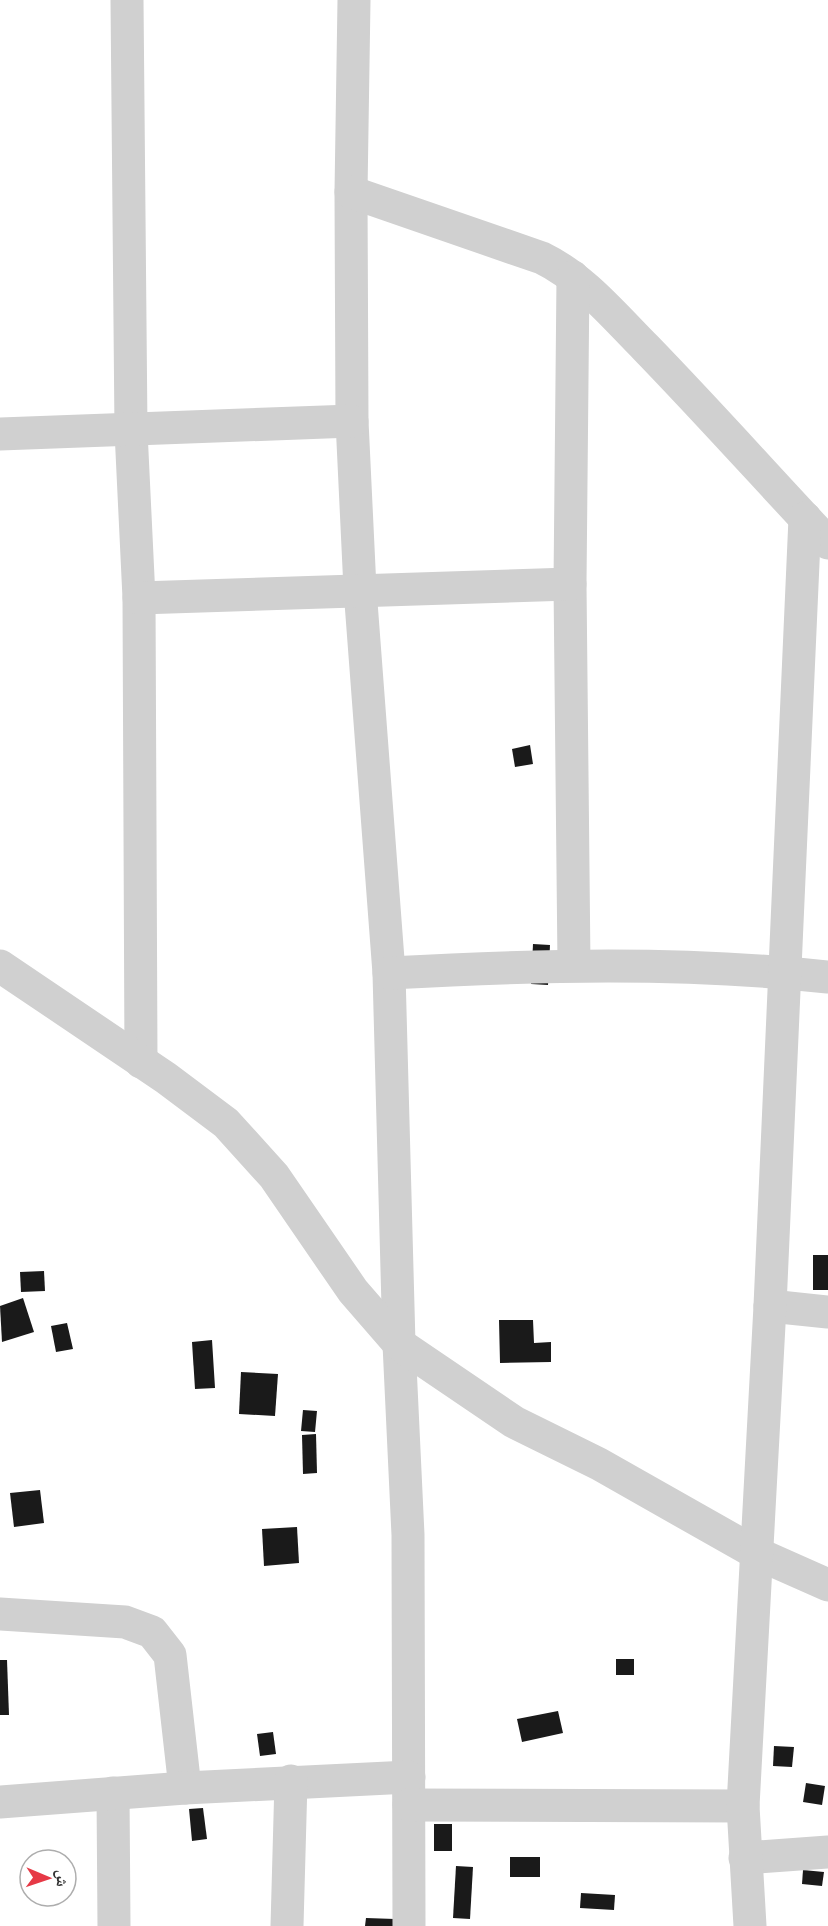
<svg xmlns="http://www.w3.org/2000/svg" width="828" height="1926" font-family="Poppins,'Noto Naskh Arabic',sans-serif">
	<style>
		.building { fill: #1a1a1a }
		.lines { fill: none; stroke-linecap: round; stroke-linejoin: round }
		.minor { stroke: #d0d0d0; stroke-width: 33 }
	</style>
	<rect width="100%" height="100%" fill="#fff"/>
	<!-- building -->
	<g class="building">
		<path d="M530 745 533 764 515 767 512 749Z"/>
		<path d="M533 944 550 945 548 985 531 984Z"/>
		<rect x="813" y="1255" width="15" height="35"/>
		<path d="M44 1271 45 1291 21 1292 20 1272Z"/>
		<path d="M23 1298 34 1332 2 1342 0 1306Z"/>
		<path d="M499 1320H533L534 1343 551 1342V1362L500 1363Z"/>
		<path d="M67 1323 73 1349 56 1352 51 1326Z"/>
		<path d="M212 1340 215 1388 195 1389 192 1342Z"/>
		<path d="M241 1372 278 1374 275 1416 239 1414Z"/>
		<path d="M303 1410 317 1411 315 1432 301 1431Z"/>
		<path d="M316 1434 317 1473 303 1474 302 1435Z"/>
		<path d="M40 1490 44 1523 14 1527 10 1493Z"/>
		<path d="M297 1527 299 1563 264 1566 262 1529Z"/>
		<rect x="616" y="1659" width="18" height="16"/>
		<path d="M0 1660H7L9 1715H0Z"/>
		<path d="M558 1711 563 1733 522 1742 517 1719Z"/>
		<path d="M273 1732 276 1754 260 1756 257 1734Z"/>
		<path d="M774 1746 794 1747 792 1767 773 1766Z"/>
		<path d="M806 1783 825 1786 822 1805 803 1802Z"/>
		<path d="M203 1808 207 1839 192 1841 189 1809Z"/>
		<rect x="434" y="1824" width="18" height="27"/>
		<rect x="510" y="1857" width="30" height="20"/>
		<path d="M456 1866 473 1867 470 1919 453 1918Z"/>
		<path d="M803 1870 824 1872 822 1886 802 1884Z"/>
		<path d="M581 1893 615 1895 614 1910 580 1908Z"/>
		<path d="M366 1918 395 1919V1926H365Z"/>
	</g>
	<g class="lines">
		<!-- minor -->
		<g class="minor">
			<path d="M127 0 131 431 139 598 141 1062"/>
			<path d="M354 0 351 192 352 421 360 589 389 973 399 1344 408 1535 409 1926"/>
			<path d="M351 192 542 258C583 278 614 316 646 348 708 412 767 478 828 543"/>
			<path d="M573 277 570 584 574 965"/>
			<path d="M0 434 352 421"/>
			<path d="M139 598 570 584"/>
			<path d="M0 966 166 1078 226 1123 274 1176 353 1291 399 1344 514 1422 599 1464 756 1553 828 1585"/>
			<path d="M389 973C535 965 682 961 828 977"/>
			<path d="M770 1306 828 1312"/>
			<path d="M0 1614 125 1622 152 1632 170 1655 185 1788"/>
			<path d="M113 1793 114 1926"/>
			<path d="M0 1802 185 1788 409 1777"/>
			<path d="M409 1805 743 1806"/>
			<path d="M745 1858 828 1852"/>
			<path d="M287 1926 291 1781"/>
			<path d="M750 1926 743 1806 770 1306 805 518"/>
		</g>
	</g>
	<!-- north arrow -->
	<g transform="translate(48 1878) rotate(92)"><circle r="28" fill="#ffffff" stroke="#adadad" stroke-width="1.5"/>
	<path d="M0-4.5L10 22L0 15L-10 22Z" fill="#e63946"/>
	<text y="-9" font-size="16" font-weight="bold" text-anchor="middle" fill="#333333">ش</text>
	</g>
</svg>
